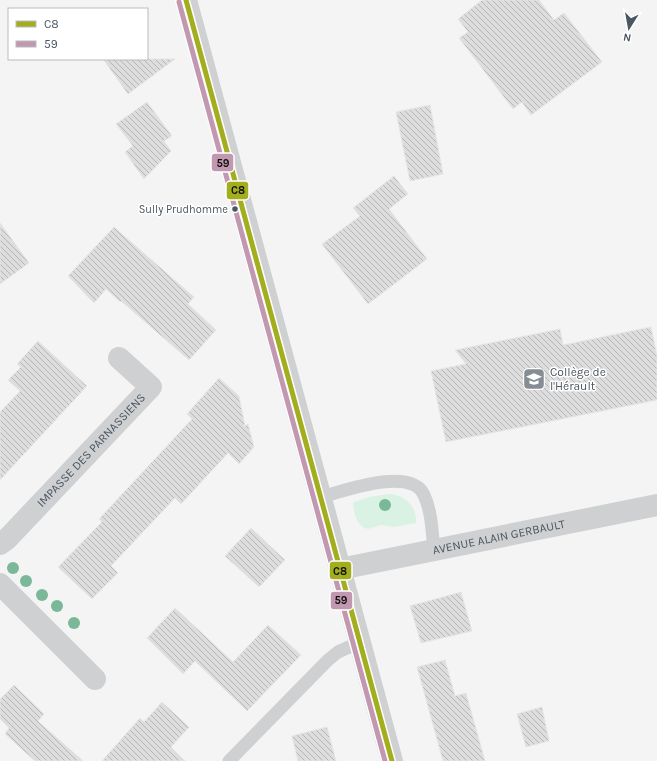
<svg xmlns="http://www.w3.org/2000/svg" width="657" height="761" font-family="Karla,sans-serif">
	<style>
		.green { fill: #d9f2e3 }
		.building { fill: url(#building-back-hatch); stroke: #e5e6e7 }
		.lines { fill: none; stroke-linecap: round; stroke-linejoin: round }
		.service { stroke: #ced0d2; stroke-width: 13 }
		.minor { stroke: #ced0d2; stroke-width: 22 }
		.bus-1-casing { stroke: #fff; stroke-width: 8 }
		.bus-2-casing { stroke: #fff; stroke-width: 8 }
		.bus-1 { stroke: #a2ae1d; stroke-width: 5 }
		.bus-2 { stroke: #c298b1; stroke-width: 5 }
		.tree { fill: #7ab899 }
		.bus-dot { fill: #4a5661; stroke: #fff; stroke-width: 1.5 }
		.labels { text-anchor: middle; stroke-width: 3; stroke-linejoin: round; paint-order: stroke }
		.bus-label { font-size: 11px; fill: #4a5661; stroke: #fff; text-anchor: end }
		.poi-label { font-size: 12px; fill: #4a5661; stroke: #fff; text-anchor: start }
		.street-label { font-size: 12px; fill: #4a5661; stroke: #fff }
		.line-badge { stroke: #fff; stroke-width: 1.5 }
		.pale-badge-label { font-size: 11px; text-anchor: middle; font-weight: bold; fill: #111 }
	</style>
	<defs>
		<pattern id="building-back-hatch" width="6" height="6" patternUnits="userSpaceOnUse"><rect width="6" height="6" fill="#ddddde"/><path d="M-1 5l2 2M0 0l6 6M5-1l2 2" fill="none" stroke="#b5b6b7"/></pattern>
	</defs>
	<rect width="100%" height="100%" fill="#f4f4f4"/>
	<!-- green -->
	<path class="green" d="M389 494C406 495 417 507 416 523L394 527 381 525 368 529C356 526 355 515 353 504L354 502 369 497Z"/>
	<!-- building -->
	<g class="building">
		<path d="M482 0H539L554 20 564 13 602 62 531 115 522 102 513 109 459 38 468 32 458 19Z"/>
		<path d="M103 59H175L128 94Z"/>
		<path d="M147 102 172 136 164 141 171 151 144 179 125 152 133 146 116 124Z"/>
		<path d="M430 105 443 174 410 181 396 112Z"/>
		<path d="M394 176 408 194 389 209 427 259 368 304 322 244 360 216 353 208Z"/>
		<path d="M0 223 29 263 0 284Z"/>
		<path d="M114 227 194 297 188 304 216 330 189 360 121 301 120 302 106 289 94 303 68 276Z"/>
		<path d="M651 327 657 356V400L446 442 431 371 466 364 455 350 560 329 563 345Z"/>
		<path d="M38 341 87 386 0 480V412L20 391 8 380 21 367 17 364Z"/>
		<path d="M219 378 239 396 245 426 248 424 254 447 239 464 228 453 181 504 175 498 111 566 118 573 92 599 58 567 102 522 99 519 192 419 187 414Z"/>
		<path d="M251 528 285 560 259 587 225 556Z"/>
		<path d="M461 592 472 631 421 643 410 606Z"/>
		<path d="M175 608 233 662 268 625 301 655 247 711 195 661 183 674 147 638Z"/>
		<path d="M445 660 455 696 466 693 485 761H443L417 667Z"/>
		<path d="M14 685 44 714 38 721 83 761H35L5 734 9 728 0 719V699Z"/>
		<path d="M162 702 189 727 171 747 185 761H102L140 718 144 722Z"/>
		<path d="M542 707 549 741 526 747 517 714Z"/>
		<path d="M327 727 336 761H298L292 736Z"/>
	</g>
	<g class="lines">
		<!-- service -->
		<g class="service">
			<path d="M321 497C344 491 411 466 424 495 432 512 432 533 434 550"/>
			<path d="M229 761 328 660 338 652 360 642"/>
		</g>
		<!-- minor -->
		<g class="minor">
			<path d="M186 0 392 761"/>
			<path id="s1" d="M0 544 7 539 151 387 119 358"/>
			<path id="s2" d="M340 569 657 505"/>
			<path d="M0 584 95 679"/>
		</g>
		<!-- bus-1 casing -->
		<g class="bus-1-casing">
			<path id="bus-1" d="M186 0 392 761"/>
		</g>
		<!-- bus-2 casing -->
		<g class="bus-2-casing">
			<path id="bus-2" d="M179 2 385 761"/>
		</g>
		<!-- bus-1 -->
		<use href="#bus-1" class="bus-1"/>
		<!-- bus-2 -->
		<use href="#bus-2" class="bus-2"/>
	</g>
	<!-- trees -->
	<g class="tree">
		<circle cx="385" cy="505" r="6"/>
		<circle cx="13" cy="568" r="6"/>
		<circle cx="26" cy="581" r="6"/>
		<circle cx="42" cy="595" r="6"/>
		<circle cx="57" cy="606" r="6"/>
		<circle cx="74" cy="623" r="6"/>
	</g>
	<!-- icons -->
	<defs>
		<g id="school-square" transform="scale(1.15)"><rect x="-9" y="-9" width="18" height="18" rx="4" fill="#868d94" stroke="#fff"/><path d="M0-5L7-2L0 1L-7-2ZM-4 1L0 2.5L4 1V4Q0 6-4 4Z" fill="#fff"/></g>
	</defs>
	<g fill-rule="evenodd">
		<use href="#school-square" x="534" y="379"/>
	</g>
	<!-- markers -->
	<circle class="bus-dot" cx="235" cy="209" r="3.5"/>
	<g class="labels">
		<!-- bus labels -->
		<g class="bus-label">
			<text x="228" y="213">Sully Prudhomme</text>
		</g>
		<!-- poi labels -->
		<g class="poi-label">
			<text x="550" y="376">Collège de<tspan x="550" dy="14">l'Hérault</tspan></text>
		</g>
		<!-- street labels -->
		<g class="street-label">
			<text dy="4" stroke="none"><textPath href="#s1" startOffset="131">IMPASSE DES PARNASSIENS</textPath></text>
			<text dy="4" stroke="none"><textPath href="#s2" startOffset="162">AVENUE ALAIN GERBAULT</textPath></text>
		</g>
	</g>
	<g class="line-badge">
		<rect x="211" y="153" width="23" height="19" rx="4" fill="#c298b1"/>
		<rect x="226" y="181" width="23" height="19" rx="4" fill="#a2ae1d"/>
		<rect x="329" y="561" width="23" height="19" rx="4" fill="#a2ae1d"/>
		<rect x="330" y="591" width="23" height="19" rx="4" fill="#c298b1"/>
	</g>
	<g class="pale-badge-label">
		<text x="223" y="167">59</text>
		<text x="238" y="194">C8</text>
		<text x="340" y="575">C8</text>
		<text x="341" y="604">59</text>
	</g>
	<!-- legend -->
	<rect x="8" y="8" width="140" height="52" fill="#ffffff" stroke="#b7bbc0"/>
	<rect x="16" y="21" width="20" height="6" fill="#a2ae1d" stroke="#b7bbc0"/>
	<text x="44" y="28" font-size="12" fill="#4a5661">C8</text>
	<rect x="16" y="41" width="20" height="6" fill="#c298b1" stroke="#b7bbc0"/>
	<text x="44" y="48" font-size="12" fill="#4a5661">59</text>
	<!-- north arrow -->
	<g transform="translate(629 28) rotate(191)" stroke="#ffffff" stroke-width="3" paint-order="stroke">
	<path d="M0-3L7 15L0 10L-7 15Z" fill="#4a5661"/>
	<text y="-6" font-size="11" font-weight="bold" text-anchor="middle" fill="#4a5661">N</text>
	</g>
</svg>
